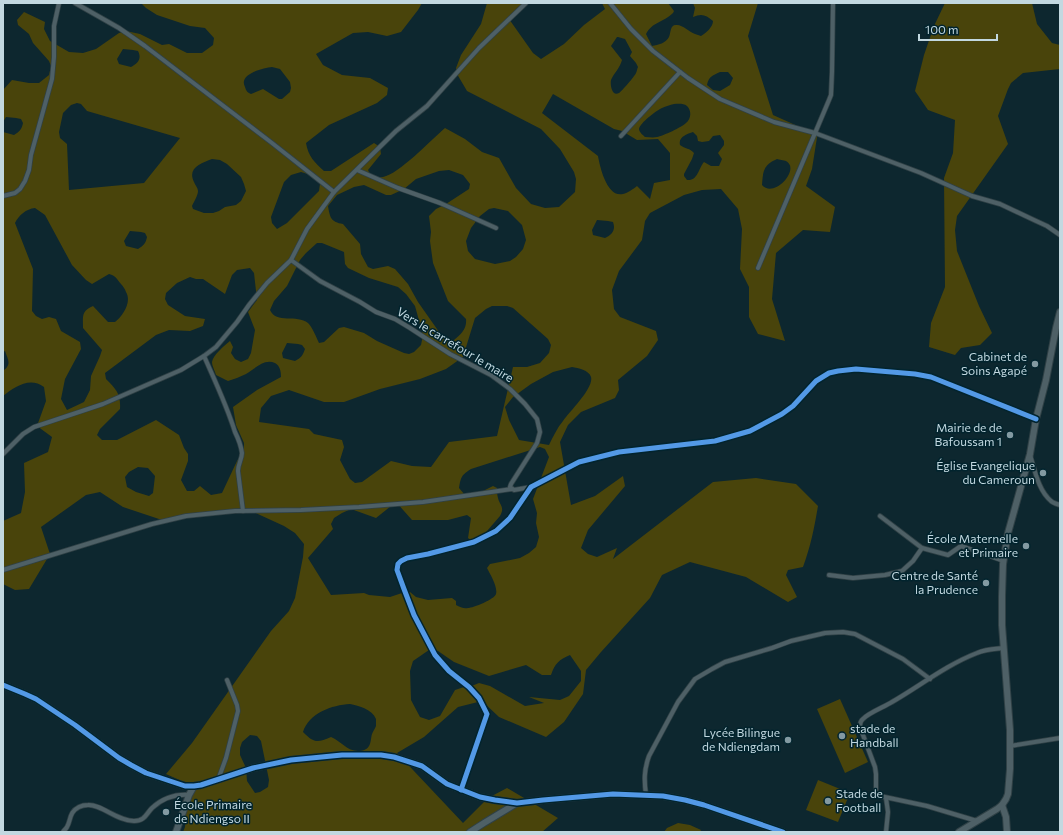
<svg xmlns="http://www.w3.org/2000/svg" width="1063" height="835" font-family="Commissioner,sans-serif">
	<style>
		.green { fill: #49440b; fill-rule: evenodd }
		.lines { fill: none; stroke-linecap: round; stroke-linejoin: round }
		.street-casing { stroke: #304146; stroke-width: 5.5 }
		.secondary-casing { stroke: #304146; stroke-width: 8 }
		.street { stroke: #4e6066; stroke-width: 4 }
		.secondary { stroke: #4e6066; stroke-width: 6 }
		.cycleway-casing { stroke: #02242e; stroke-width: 8 }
		.cycleway { stroke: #5399e6; stroke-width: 5 }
		.poi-dot { fill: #839aa2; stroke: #02242e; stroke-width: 1.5 }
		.labels { text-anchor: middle; stroke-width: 3; stroke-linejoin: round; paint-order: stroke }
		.street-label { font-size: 12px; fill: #c2d8e0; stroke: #02242e }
		.poi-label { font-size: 12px; fill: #c2d8e0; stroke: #02242e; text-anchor: end }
	</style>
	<rect width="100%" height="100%" fill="#0d272f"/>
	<!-- green -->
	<g class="green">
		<path d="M141 3H422L418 10 401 32 387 36 368 32 353 33 316 54 323 65 342 75 370 78 388 88 387 95 377 103 329 125 306 143C308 156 315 163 324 171H331L374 143 380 147 381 154 368 170 371 176C375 177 378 178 383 177 399 174 431 140 445 128L465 139 482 152 499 158 516 188 531 204 545 208 559 207 575 192 576 179 574 172 560 149 541 129 467 91 457 74 456 68 461 55 481 24 487 3H525L509 19 533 53 541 59 564 44 584 25 605 9 602 3H668L674 11 673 13C664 22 652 22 646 34L652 46C658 45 666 43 669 37 671 32 670 24 677 25 683 25 689 32 695 34 697 35 699 35 701 36 706 33 713 27 713 21 706 15 702 13 693 17L695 8 693 3H758L748 36 773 115 802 128 818 131 812 169 806 186 835 207 830 232 803 230 776 253 772 299 785 341 758 334 749 317V287L740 269 742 229 738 209 721 189 702 190 684 195 650 213 645 221 642 240 619 271 612 290 614 309 620 317 656 331 658 340 647 356 618 380 619 390 615 398 581 412 568 425 560 442 571 505 595 496 623 476 625 486 588 530 581 548 588 554 597 557 617 548 613 559 713 482 756 478 796 484 818 506C814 529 811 545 803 567L788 570 786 575 797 597 788 602 746 577 690 562 662 575 650 598 601 652 586 670 583 694 564 722 546 737 499 717 482 701 458 707 424 737 397 753 463 823 488 798 507 788 558 818 542 832H183L185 827 188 784 166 774 192 743 271 631 289 611 295 598 303 557 304 544 295 533 284 526 245 508 162 520 123 507 100 492 86 495 41 527 50 554 29 589 15 590 3 584V521L21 513 25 492 24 463 48 452 52 437 37 426 46 401 44 387C30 376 14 387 3 396V371C12 364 8 360 5 351L3 352V132L14 135C19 132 22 129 23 123L21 119 16 118 6 117 3 122V90L12 80 29 83H39L49 75 51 66 49 61 33 43 29 34 18 25 17 20 24 12 45 22 44 29 50 41 69 52 83 53 96 49 119 33 126 31 140 34 162 45 169 44 187 53H202L213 45 214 38 205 28 190 26 157 15 146 8ZM617 37H618L625 39 632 52 630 56 636 63 638 67C637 69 637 71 636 73 635 76 621 92 619 93 612 97 610 85 611 80 614 73 620 68 622 60L611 46ZM123 49 133 50 138 51C142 59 138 63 131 67L119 64 117 59ZM272 67 280 69 290 82 291 88 290 92 282 99H279L263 89 251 94C248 93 246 91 245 87 238 74 263 68 272 67ZM720 72H728L733 78 730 85 720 91 713 90 707 85C709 76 712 76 720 72ZM553 94 614 129 622 131 637 140 658 139 670 153V180L654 183 650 199 637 186C633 189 628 193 623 194 607 198 600 167 598 156L542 113ZM77 103 81 104 87 111 180 138 144 183 69 190 67 144 60 138 59 132 63 113 71 105ZM674 104C678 104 683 103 687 106 692 111 691 119 686 123 682 127 663 136 657 137 653 138 649 137 645 137 643 135 639 132 639 129 640 123 657 110 662 108 666 106 670 105 674 104ZM693 132 697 136 698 141 702 142 709 141 713 136 720 135 724 141V145L718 153 722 159 719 166H711L704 162C698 169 698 181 687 180L684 176V174L692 159 694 153C690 148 685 149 680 145 678 137 687 134 693 132ZM212 159 220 160 227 164 241 177 244 184 246 191 241 201 236 205 225 207 219 211 213 213H204L193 209 192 206C194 202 198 195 198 191 198 188 195 185 194 182 187 168 201 163 212 159ZM777 159C779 160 784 160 786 161 801 169 774 199 762 185 763 172 763 165 777 159ZM449 170 463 175 470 184 469 189 446 204 436 209 429 216 431 232 430 241 433 263 448 301 466 319C467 329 461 334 454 340L444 339 418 302 408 284 395 269 388 266 373 269 368 267 361 254 360 244 343 224C331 222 330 218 328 206L337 195 354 187 364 185 386 195H391L404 189 416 179 439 171ZM301 172 314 176 320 184 319 191 287 223 277 229 272 223 271 217 284 182 291 175ZM35 208 45 215 72 265 86 280 92 284 109 274C116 276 116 278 121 284 123 286 125 289 126 292 132 302 123 316 115 322H108L93 306C81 311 83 317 83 328L102 350 100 356 91 376 90 390 84 402 67 410 61 399 65 379 81 349 80 342 61 331 56 319 49 317 42 319 36 316 32 311 33 269 15 223C19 215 26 209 35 208ZM494 208 508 211 522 225 526 240 523 249 516 257 510 261 495 264 475 259 468 251 466 241 471 228 480 216 489 209ZM597 220 608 221 613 222C616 230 612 235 605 238L593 235 592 230ZM130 231 141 232 145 233 147 237C146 243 143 246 138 249L126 246 124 241ZM317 243H322L344 252 345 264 348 268 369 278 398 287 406 294 415 306 423 335 421 345 414 352 409 354 404 353 377 341 364 333 344 327 339 328 324 342 319 343C316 337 313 328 308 323 297 314 276 324 270 310L274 301 287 286 300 260 306 253ZM250 268 254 273 257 300 248 312 255 330 251 353 248 359 241 362 235 359 231 353 233 347 230 341C225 345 213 355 212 362 212 366 215 371 216 375L228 381C234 379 240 377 246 374 255 369 264 358 275 363 280 366 281 371 281 377L257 390 233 407 236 425 244 443V450L237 461 222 493 211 495 200 486 194 491H187L181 480 188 461V454L184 448 179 435 156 420 117 440H102L97 435 100 429 120 409C121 394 116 389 106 379L105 373 156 335 169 330 190 331 203 326 205 319 185 316 168 305 165 299 166 293 177 283 190 277 196 279H203L225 294 232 275 237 270ZM492 306H507L513 308 548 339 551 345 549 353 540 363 527 367H513L497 436 449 442 431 467 412 466 391 461 362 482 355 483 350 479 340 460 344 447 342 440 314 434 309 429 259 422 261 408 271 396 289 390 324 402H344L380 389 420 379 446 369 463 357 475 318 486 309ZM287 343 298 344 302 345 305 349C303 355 301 358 295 361L283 358 282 353ZM572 367C578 368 589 370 591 377 594 388 570 411 563 421 557 428 553 437 549 445L519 440 509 420 505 407 513 397 531 384 553 372ZM540 447 545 449 549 457 533 499 537 513 536 523 539 537 536 547 529 553 520 558 490 564 487 568C490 574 498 587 496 594 495 599 473 608 468 608 464 609 460 607 456 605V601L452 598 428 600 416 597 410 592H405L390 597 369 595 364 593 331 595 308 558 333 529 331 524 334 518 342 513 351 509 376 518 396 502 412 520H448L467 515 471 518 468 538 472 541 481 538 500 516C505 507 500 506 498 498 497 495 497 491 497 488L493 486 475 495H465L459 488C461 476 462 475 471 469ZM138 467 148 468 155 476 153 493 149 496 136 492 127 487 125 477 129 472ZM429 650 438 651 454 662 489 676 526 665 542 675H551C555 663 559 660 570 655L581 671V681L569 696 560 700 529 697 544 703 525 706 490 686 479 683 469 687H464L455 690 440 716 429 720 420 717 411 700 410 671 413 661ZM350 704C359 706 372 709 376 719 376 720 376 725 376 726 375 729 373 731 372 734 371 737 371 743 369 746 367 750 362 751 358 751 347 751 341 741 331 737 317 743 314 743 303 732 309 713 332 705 350 704ZM250 735 257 736 261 741 269 780 268 787 260 792 255 793 247 781 246 768 240 755V748L242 742Z"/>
		<path d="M945 3H1032L1037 24 1052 43 1060 45V69L1023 73 1011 83 1008 89 998 116 1008 144 957 216 955 230 957 251 979 306 992 333 980 345 961 348 955 355 929 347 931 323 945 287 944 178 953 153 955 120 928 110 915 91 924 55 934 26Z"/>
		<path d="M840 699 868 762 845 773 817 709Z"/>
		<path d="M818 780 850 793 838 822 806 810Z"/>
		<path d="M678 823 690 825 701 830 700 832H664L667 828Z"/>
	</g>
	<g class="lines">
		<!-- street casing -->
		<g class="street-casing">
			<g id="street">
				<path d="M75 3 119 28 145 46 272 143 334 192"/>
				<path d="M610 3 631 29 653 51 688 78 720 99 774 122 815 133 921 173 972 196 1000 204 1034 220 1047 226 1060 235"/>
				<path d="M621 136 680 72"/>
				<path d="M357 170 398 188 440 203 496 228"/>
				<path d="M3 196 15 193 20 189 25 181 29 170 31 155 52 79 54 57V26L59 3"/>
				<path d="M291 260 320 281 360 302 376 312 395 319 410 328 450 354 491 375 510 389 525 404 537 419 540 432 537 443 511 484 510 487 514 490 531 487"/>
				<path d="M758 268 829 100 831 95 832 72 833 3"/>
				<path d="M204 356C215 381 227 406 235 432 238 438 241 446 242 453 242 459 238 464 238 471L243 511"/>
				<path d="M3 454 23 434 34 427 103 404 181 370 204 356 216 347 237 322 249 305 267 283 291 260 307 229 334 192 396 131 427 106 479 48 526 3"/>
				<path d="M1030 455C1035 470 1038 490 1051 501 1053 503 1057 504 1060 505"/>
				<path d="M880 516 922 548 948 555 961 546 1004 561"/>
				<path d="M3 570 152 524 186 516 235 511 301 510 359 507 423 502 512 489"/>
				<path d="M829 575 853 578 885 575 902 571 913 561 922 548"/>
				<path d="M1010 746 1060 738"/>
				<path d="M218 780 226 758 238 711 237 705 227 680"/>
				<path d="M461 790 487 714 479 698 469 687 449 671 435 655 414 615 404 589 397 570 398 564 401 561 407 558 428 554 474 542 496 531 510 518 531 487 579 462 619 452 715 441 750 431 782 414 793 406 816 381 829 373 838 371 856 369 915 374 931 377 1036 419"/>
				<path d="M646 795C644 780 644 770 649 756L678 702 695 679 712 669 725 662 772 648 791 641 825 633 843 632 855 634 903 659 930 679"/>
				<path d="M977 821 927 806 880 796 876 794V774L875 767 860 727C860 724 860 721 863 719 868 713 884 707 892 702 920 686 946 665 977 653 986 649 995 649 1004 648"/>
				<path d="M63 832C64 830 66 829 67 827 71 820 69 812 79 807 81 806 85 805 88 805 101 804 117 821 134 821 145 821 146 814 152 808 163 798 175 794 189 795"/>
				<path d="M886 832 888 812 886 798"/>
			</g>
		</g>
		<!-- secondary casing -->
		<g class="secondary-casing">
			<g id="secondary">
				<path d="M3 685 25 694 36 699 75 725 119 758 131 765 146 773 185 786H194L201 785 253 768 291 760 342 755H381L394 757 422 766 447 784 480 797 495 800 517 803 543 800 613 794 663 796 685 800 704 805 783 832"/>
				<path d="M1002 805 1006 817 1007 832"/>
				<path d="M176 832 189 795 194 786"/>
				<path d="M470 832 484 823 517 803"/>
				<path d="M959 832 997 809 1002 805 1006 799 1008 794 1010 769V730L1002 625V596L1003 564 1008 533 1030 454 1036 419 1046 380 1056 328 1060 312"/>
			</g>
		</g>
		<!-- street -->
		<use href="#street" class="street"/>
		<!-- secondary -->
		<use href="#secondary" class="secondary"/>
		<!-- cycleway casing -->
		<g class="cycleway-casing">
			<g id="cycleway">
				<path d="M3 685 25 694 36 699 75 725 119 758 131 765 146 773 185 786H194L201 785 253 768 291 760 342 755H381L394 757 422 766 447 784 480 797 495 800 517 803 543 800 613 794 663 796 685 800 704 805 783 832"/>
				<path d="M461 790 487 714 479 698 469 687 449 671 435 655 414 615 404 589 397 570 398 564 401 561 407 558 428 554 474 542 496 531 510 518 531 487 579 462 619 452 715 441 750 431 782 414 793 406 816 381 829 373 838 371 856 369 915 374 931 377 1036 419"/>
			</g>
		</g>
		<!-- cycleway -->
		<use href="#cycleway" class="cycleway"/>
	</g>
	<!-- markers -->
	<g class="poi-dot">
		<circle cx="1035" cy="364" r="4"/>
		<circle cx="1010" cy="435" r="4"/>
		<circle cx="1043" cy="473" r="4"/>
		<circle cx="1026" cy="546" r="4"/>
		<circle cx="986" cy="583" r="4"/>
		<circle cx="842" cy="736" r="4"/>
		<circle cx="788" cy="740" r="4"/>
		<circle cx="828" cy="801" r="4"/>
		<circle cx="166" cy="812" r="4"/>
	</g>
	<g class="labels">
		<!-- street labels -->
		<g class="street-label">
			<text transform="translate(455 345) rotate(31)" y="4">Vers le carrefour le maire</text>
		</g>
		<!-- poi labels -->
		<g class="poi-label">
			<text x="1027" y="361">Cabinet de<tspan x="1027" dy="14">Soins Agapé</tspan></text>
			<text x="1002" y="432">Mairie de de<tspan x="1002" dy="14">Bafoussam 1</tspan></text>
			<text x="1035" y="470">Église Evangelique<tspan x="1035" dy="14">du Cameroun</tspan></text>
			<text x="1018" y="543">École Maternelle<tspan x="1018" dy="14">et Primaire</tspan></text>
			<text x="978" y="580">Centre de Santé<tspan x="978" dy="14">la Prudence</tspan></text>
			<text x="850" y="733" text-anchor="start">stade de<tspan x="850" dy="14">Handball</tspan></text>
			<text x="780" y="737">Lycée Bilingue<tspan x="780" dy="14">de Ndiengdam</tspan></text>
			<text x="836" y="798" text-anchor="start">Stade de<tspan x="836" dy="14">Football</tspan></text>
			<text x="174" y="809" text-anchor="start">École Primaire<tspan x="174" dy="14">de Ndiengso II</tspan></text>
		</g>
	</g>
	<!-- border -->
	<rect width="1063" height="835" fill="none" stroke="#c2d8e0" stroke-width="8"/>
	<!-- scale -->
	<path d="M919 34v6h78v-6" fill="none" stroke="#c2d8e0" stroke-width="2"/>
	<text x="925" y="34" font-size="12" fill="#c2d8e0" stroke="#02242e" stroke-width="3" paint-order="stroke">100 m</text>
</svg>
